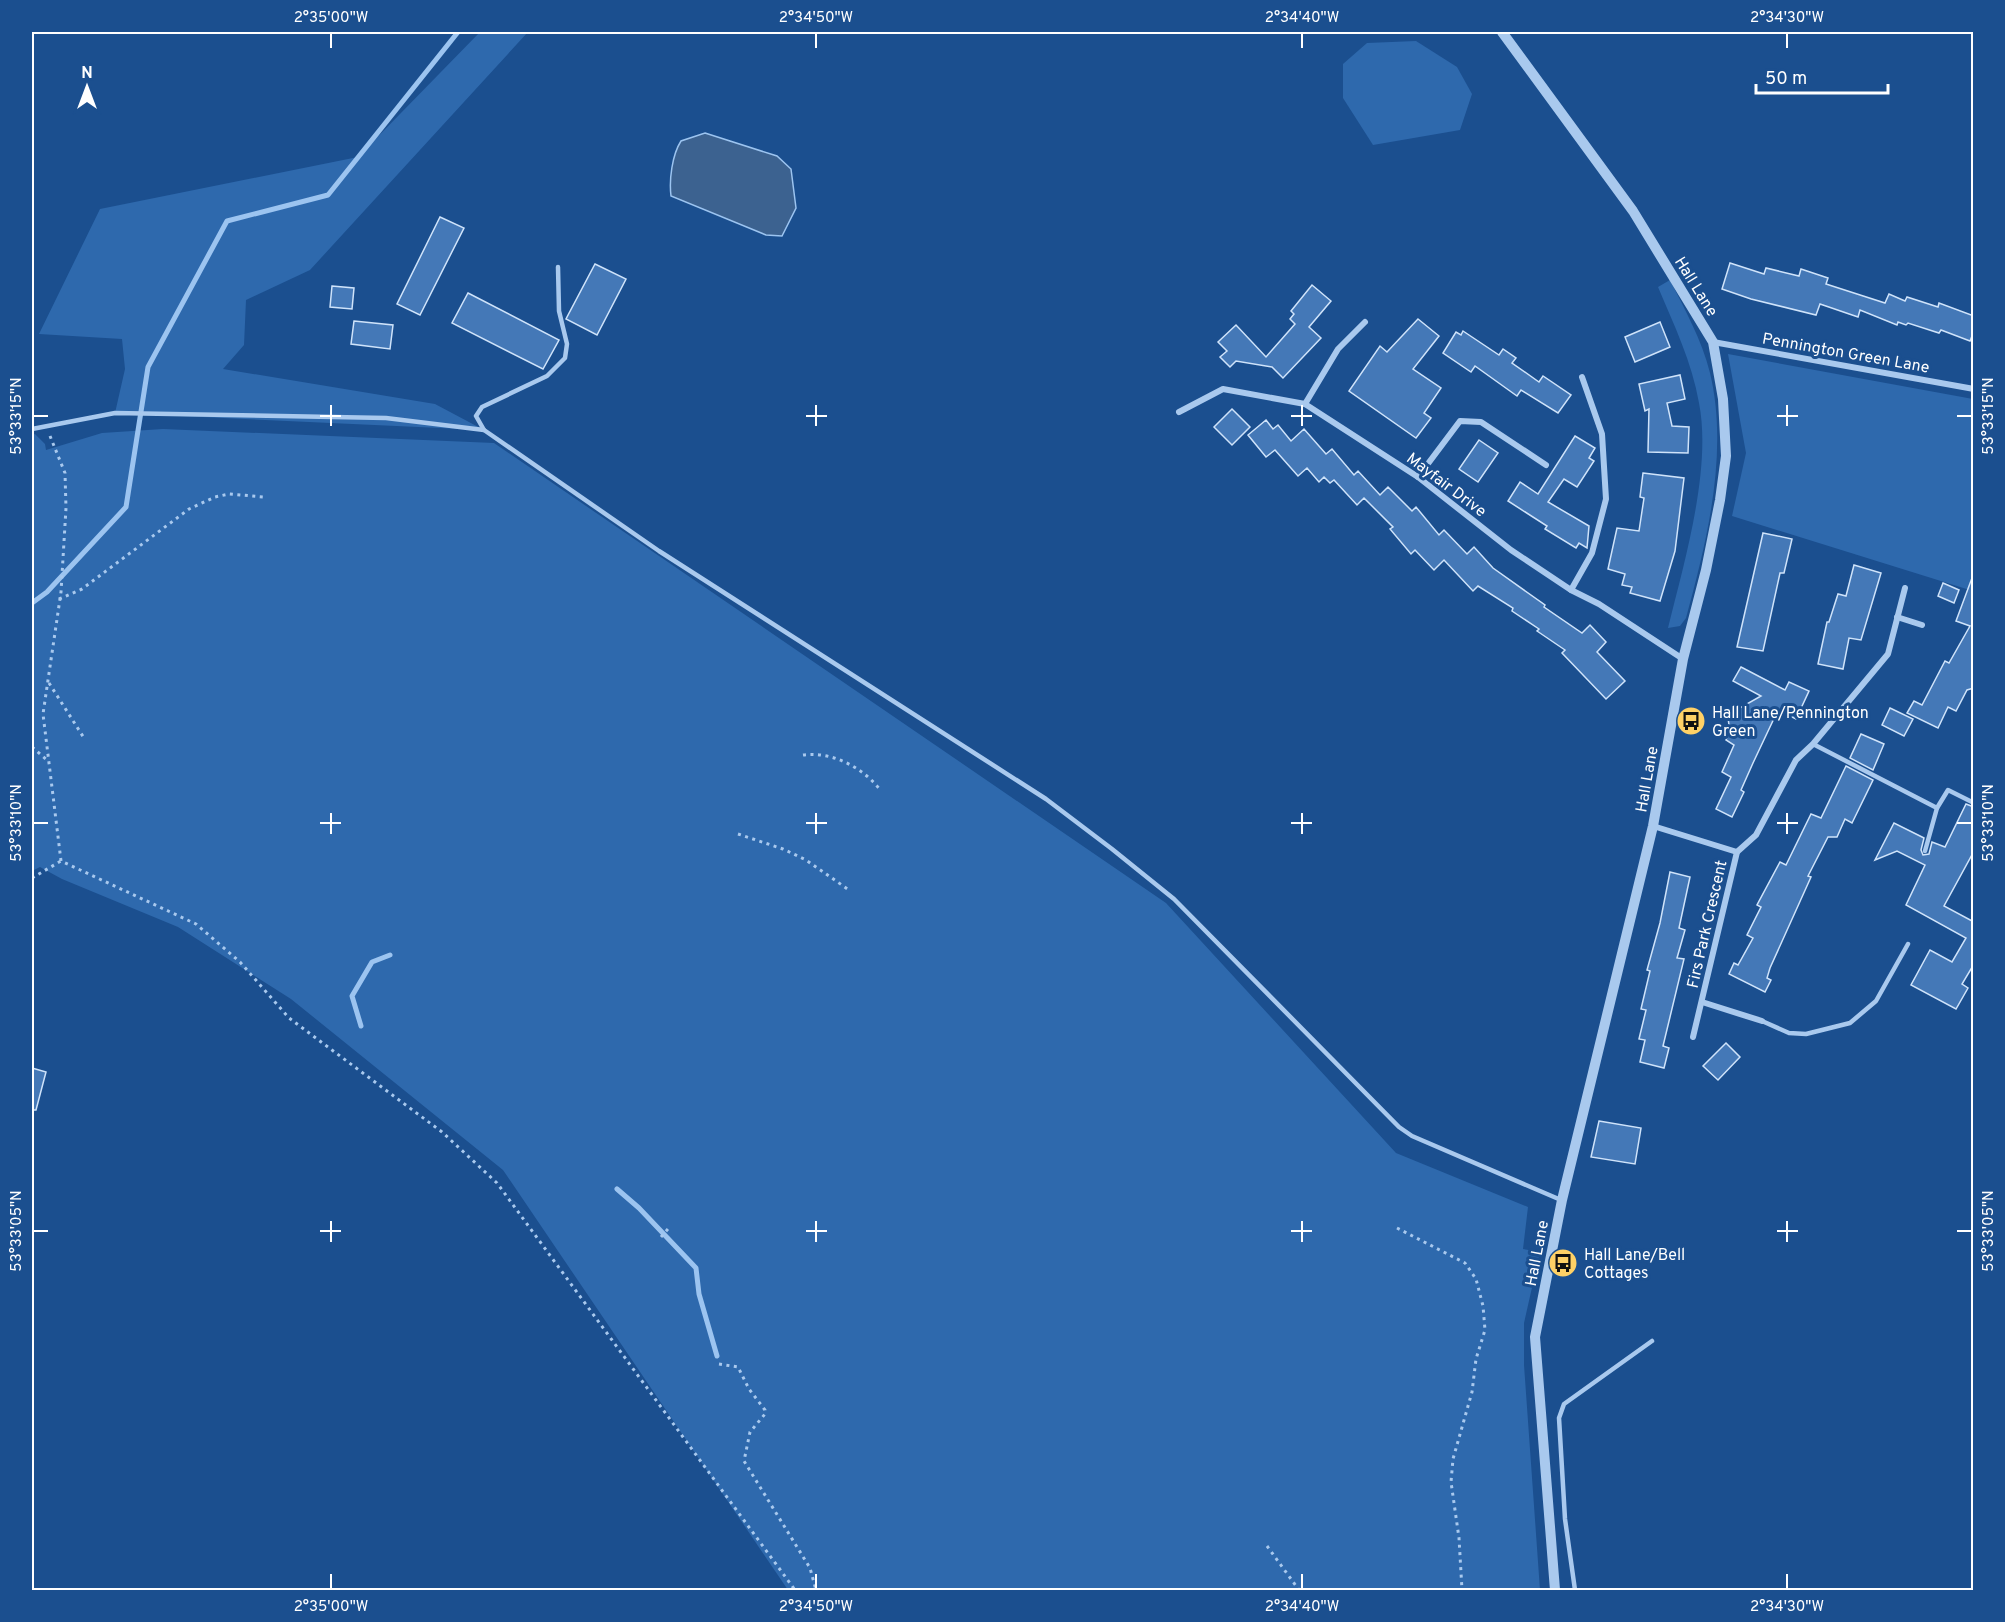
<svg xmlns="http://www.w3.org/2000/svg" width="2005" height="1622" font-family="Overpass,sans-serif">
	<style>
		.green { fill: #2e69ad }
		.water { fill: #3c6290; stroke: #9cc4f0; stroke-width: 1.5 }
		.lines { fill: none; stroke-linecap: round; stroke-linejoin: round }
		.stream { stroke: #9cc4f0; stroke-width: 5 }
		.building { fill: #4478b7; stroke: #cfe3fa; stroke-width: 1.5 }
		.path { stroke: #a9c9ee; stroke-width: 3; stroke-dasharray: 3 4.5; stroke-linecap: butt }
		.service { stroke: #a9c9ee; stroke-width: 4.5 }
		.minor { stroke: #a9c9ee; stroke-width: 6 }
		.tertiary { stroke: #a9c9ee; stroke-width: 10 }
		.ticks { fill: none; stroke: #fff; stroke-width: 2 }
		.labels { text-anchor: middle; stroke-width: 6; stroke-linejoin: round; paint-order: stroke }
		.street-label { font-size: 16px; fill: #fff; stroke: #1b4f8f }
		.poi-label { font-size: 16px; fill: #fff; stroke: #1b4f8f; text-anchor: start }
		.neatline { fill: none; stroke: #fff; stroke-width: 2 }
		.ticks-label { font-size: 15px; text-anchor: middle; fill: #fff }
	</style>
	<rect width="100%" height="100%" fill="#1b4f8f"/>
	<!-- green -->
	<g class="green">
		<path d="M480 32H528L310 270 246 300 244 345 223 369 435 404 484 430 115 413 125 369 122 339 39 334 100 209 358 157Z"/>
		<path d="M1416 41 1457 67 1472 94 1460 130 1373 145 1343 98V64L1367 43Z"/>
		<path d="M1670 280C1685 310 1702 340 1710 373 1729 452 1707 541 1686 618L1680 626 1668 628C1684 563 1712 469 1699 403 1692 362 1674 325 1658 287Z"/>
		<path d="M1728 354 1973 399V591L1732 516 1746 453Z"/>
		<path d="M163 429 494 443 1166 903 1396 1153 1528 1207 1523 1249 1540 1252 1524 1323V1365L1540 1590H788L503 1170 291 999 178 927 62 879 40 867 32 871V435L35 434 45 444 46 450 102 433Z"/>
	</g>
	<!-- water -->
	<path class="water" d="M705 133 777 156 791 169 796 208 782 236 766 235 671 196C669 180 672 155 681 141Z"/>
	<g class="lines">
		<!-- stream -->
		<g class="stream">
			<path d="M32 603 47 592 126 507 148 367 227 221 328 195 458 32"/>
			<path d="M361 1026 352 996 372 962 390 955"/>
			<path d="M617 1189 639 1208 696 1268 699 1294 717 1356"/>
		</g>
	</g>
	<!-- building -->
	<g class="building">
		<path d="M440 217 464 228 420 315 397 304Z"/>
		<path d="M1730 263 1764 274 1766 268 1799 276 1801 269 1828 278 1826 284 1885 303 1889 294 1905 301 1907 297 1938 307 1939 303 1974 316V331L1970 341 1941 330 1939 333 1908 323 1906 325 1898 322 1897 325 1860 310 1858 317 1820 304 1816 315 1751 299 1722 289Z"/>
		<path d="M595 264 626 279 597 335 566 319Z"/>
		<path d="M1312 285 1331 301 1309 327 1321 338 1283 378 1272 367 1236 361 1230 367 1220 357 1227 351 1218 342 1236 325 1266 357 1295 324 1290 319 1294 314 1291 311Z"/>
		<path d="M332 286 354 288 352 309 330 307Z"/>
		<path d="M468 293 559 340 543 369 452 323Z"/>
		<path d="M1418 319 1439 336 1413 369 1441 388 1424 413 1431 418 1416 438 1349 391 1380 346 1387 352Z"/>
		<path d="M354 321 393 325 390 349 351 344Z"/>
		<path d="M1660 322 1670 347 1635 362 1625 337Z"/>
		<path d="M1463 331 1499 355 1503 349 1516 358 1512 363 1539 382 1543 376 1571 395 1558 413 1521 390 1517 396 1475 366 1471 372 1443 353 1456 332 1461 335Z"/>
		<path d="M1680 375 1685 399 1667 403 1672 426 1689 427 1688 453 1648 452 1649 409 1645 411 1639 384Z"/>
		<path d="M1232 409 1250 427 1232 445 1214 427Z"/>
		<path d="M1266 420 1273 429 1278 425 1291 441 1304 429 1326 454 1332 449 1354 475 1358 471 1380 495 1388 487 1412 511 1416 507 1439 535 1444 530 1467 554 1474 547 1493 568 1545 605 1544 607 1582 633 1590 625 1606 642 1597 652 1625 681 1606 699 1562 653 1565 650 1537 631 1539 629 1512 611 1513 608 1478 586 1473 591 1444 560 1434 570 1415 550 1411 554 1390 529 1393 527 1364 498 1357 505 1334 480 1330 483 1324 477 1319 482 1307 468 1298 476 1275 450 1266 457 1248 435Z"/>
		<path d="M1575 436 1595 448 1589 458 1594 461 1577 487 1564 479 1548 502 1589 526 1587 548 1579 543 1576 548 1545 529 1547 526 1508 501 1520 482 1538 494Z"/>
		<path d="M1479 440 1498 453 1478 482 1459 469Z"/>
		<path d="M1643 473 1684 478 1675 551 1660 601 1630 593 1632 587 1622 585 1625 574 1608 569 1617 528 1639 531 1644 498 1640 497Z"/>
		<path d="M1763 533 1792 539 1784 573H1780L1763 651 1737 647Z"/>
		<path d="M1854 565 1881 573 1861 640 1849 638 1843 669 1818 664 1827 622H1829L1838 594 1846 596Z"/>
		<path d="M1972 578 1974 688 1967 690 1956 711 1948 707 1938 728 1907 713 1914 701 1922 705 1945 661 1949 663 1970 626 1956 621Z"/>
		<path d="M1943 583 1959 590 1954 603 1938 596Z"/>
		<path d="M1741 667 1785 690 1789 682 1809 691 1796 719 1778 710 1753 763 1741 790 1744 792 1732 817 1716 809 1731 777 1722 772 1734 745 1726 740 1730 732 1728 718 1731 713 1761 696 1733 681Z"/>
		<path d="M1890 708 1913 719 1904 736 1882 725Z"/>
		<path d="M1861 734 1884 744 1873 770 1850 758Z"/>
		<path d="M1846 766 1873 780 1852 823 1845 819 1837 837H1828L1808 876 1811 877 1770 968 1767 978 1771 980 1765 992 1729 974 1734 963 1738 965 1753 938 1747 935 1761 907 1757 905 1780 862 1786 865 1811 814 1821 818Z"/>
		<path d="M1966 804 1974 807V851L1944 906 1974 922V964L1962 984 1968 988 1956 1009 1911 985 1930 950 1952 962 1966 938 1906 905 1925 865 1897 851 1875 860 1894 823 1924 838 1921 850 1923 855 1929 854 1932 842 1945 847Z"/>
		<path d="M1670 872 1690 877 1679 928 1685 930 1677 958 1684 959 1663 1046 1669 1048 1664 1068 1640 1062 1645 1040 1639 1039 1646 1010 1641 1009 1650 971 1647 970 1660 923Z"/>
		<path d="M1726 1043 1740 1057 1718 1080 1703 1066Z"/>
		<path d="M32 1068 46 1072 36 1110H32Z"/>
		<path d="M1599 1121 1641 1128 1635 1164 1591 1157Z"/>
	</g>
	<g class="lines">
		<!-- path -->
		<g class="path">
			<path d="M50 436 65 473 66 508 61 592 43 714 61 861 196 924 240 962 289 1018 442 1132 497 1183 795 1590"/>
			<path d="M59 599 82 589 189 509 215 497 229 494 264 497"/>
			<path d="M49 683 84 738"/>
			<path d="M32 747 47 760"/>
			<path d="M803 755C832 751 864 768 881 791"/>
			<path d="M738 834 783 849 806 860 849 890"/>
			<path d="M32 878 61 861"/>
			<path d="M1397 1228 1465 1263 1476 1279 1483 1306 1485 1330 1476 1359 1472 1392 1453 1459 1451 1482 1459 1538 1462 1590"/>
			<path d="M661 1237 668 1229"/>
			<path d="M719 1364 738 1367 749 1389 765 1410V1414L750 1432 744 1461 810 1568 816 1590"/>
			<path d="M1267 1546 1299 1590"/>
		</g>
		<!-- service -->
		<g class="service">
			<path d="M558 267 559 311 567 344 565 358 547 376 482 407 476 416 484 430 659 551 1046 799 1112 849 1174 899 1399 1127 1412 1136 1561 1200"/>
			<path d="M32 429 115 413 386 418 484 430"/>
			<path d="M1813 744 1937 808 1948 790 1974 803"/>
			<path d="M1925 851 1937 808"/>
			<path d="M1762 1021 1789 1033 1806 1034 1850 1023 1876 1001 1908 944"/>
			<path d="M1575 1590 1565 1519 1559 1418 1564 1404 1652 1341"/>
		</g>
		<!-- minor -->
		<g class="minor">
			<path d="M1713 342 1974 389"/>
			<path d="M1305 404 1338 349 1365 322"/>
			<path d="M1179 412 1223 389 1305 404 1418 477 1511 550 1571 590 1599 604 1683 659"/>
			<path d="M1418 477 1460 421 1481 422 1546 465"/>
			<path d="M1571 590 1592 553 1606 499 1602 434 1582 377"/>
			<path d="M1897 617 1922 625"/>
			<path d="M1653 826 1737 852"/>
			<path d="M1702 1002 1762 1021"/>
			<path d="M1693 1037 1737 852 1756 835 1796 760 1813 744 1888 654 1905 588"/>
		</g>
		<!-- tertiary -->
		<path class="tertiary" d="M1502 32 1633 211 1713 342 1723 399 1726 456 1720 500 1706 570 1683 659 1653 826 1562 1200 1535 1337 1555 1590"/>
	</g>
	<!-- ticks -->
	<path class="ticks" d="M331 33V48M816 33V48M1302 33V48M1787 33V48M331 405V426M816 405V426M1302 405V426M1787 405V426M33 416H48M320 416H341M806 416H827M1291 416H1312M1777 416H1798M1957 416H1972M331 813V834M816 813V834M1302 813V834M1787 813V834M33 823H48M320 823H341M806 823H827M1291 823H1312M1777 823H1798M1957 823H1972M331 1221V1242M816 1221V1242M1302 1221V1242M1787 1221V1242M33 1231H48M320 1231H341M806 1231H827M1291 1231H1312M1777 1231H1798M1957 1231H1972M331 1574V1589M816 1574V1589M1302 1574V1589M1787 1574V1589"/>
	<!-- icons -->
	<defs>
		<g id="bus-disc" transform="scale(1.5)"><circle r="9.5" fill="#ffd166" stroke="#1b4f8f"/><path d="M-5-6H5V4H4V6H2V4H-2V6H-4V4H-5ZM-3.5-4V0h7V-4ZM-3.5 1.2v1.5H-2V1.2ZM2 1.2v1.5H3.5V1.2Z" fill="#111"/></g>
	</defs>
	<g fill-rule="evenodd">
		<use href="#bus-disc" x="1691" y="721"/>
		<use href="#bus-disc" x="1563" y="1263"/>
	</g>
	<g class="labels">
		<!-- street labels -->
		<g class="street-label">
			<text transform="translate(1697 286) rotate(58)" y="6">Hall Lane</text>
			<text transform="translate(1846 352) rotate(10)" y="6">Pennington Green Lane</text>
			<text transform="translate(1447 484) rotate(37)" y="6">Mayfair Drive</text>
			<text transform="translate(1646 779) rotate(-80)" y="6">Hall Lane</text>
			<text transform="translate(1706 924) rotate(-77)" y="6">Firs Park Crescent</text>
			<text transform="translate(1536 1253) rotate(-79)" y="6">Hall Lane</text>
		</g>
		<!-- poi labels -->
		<g class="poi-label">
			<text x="1712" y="718">Hall Lane/Pennington<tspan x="1712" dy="18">Green</tspan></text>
			<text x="1584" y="1260">Hall Lane/Bell<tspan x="1584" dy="18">Cottages</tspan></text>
		</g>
	</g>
	<!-- border -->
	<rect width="2005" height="1622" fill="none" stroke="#1b4f8f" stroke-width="66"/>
	<!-- north arrow -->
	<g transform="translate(87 87)" stroke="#1b4f8f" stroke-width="4.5" paint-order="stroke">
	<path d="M0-4.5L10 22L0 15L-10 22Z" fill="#ffffff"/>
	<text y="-9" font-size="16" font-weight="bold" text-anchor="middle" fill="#ffffff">N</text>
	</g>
	<!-- scale -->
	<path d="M1756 84v9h132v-9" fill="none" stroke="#ffffff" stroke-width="3"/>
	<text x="1765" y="84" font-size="18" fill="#ffffff" stroke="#1b4f8f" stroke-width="4.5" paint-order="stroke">50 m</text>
	<rect x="33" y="33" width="1939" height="1556" class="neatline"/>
	<g class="ticks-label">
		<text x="331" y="22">2°35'00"W</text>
		<text x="816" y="22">2°34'50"W</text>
		<text x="1302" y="22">2°34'40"W</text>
		<text x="1787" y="22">2°34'30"W</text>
		<text transform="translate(16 416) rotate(-90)" y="5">53°33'15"N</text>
		<text transform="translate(1988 416) rotate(-90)" y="5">53°33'15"N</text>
		<text transform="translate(16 823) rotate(-90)" y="5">53°33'10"N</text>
		<text transform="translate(1988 823) rotate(-90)" y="5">53°33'10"N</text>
		<text transform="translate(16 1231) rotate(-90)" y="5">53°33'05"N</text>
		<text transform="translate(1988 1231) rotate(-90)" y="5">53°33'05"N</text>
		<text x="331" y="1611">2°35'00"W</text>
		<text x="816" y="1611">2°34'50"W</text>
		<text x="1302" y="1611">2°34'40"W</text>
		<text x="1787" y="1611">2°34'30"W</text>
	</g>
</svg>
